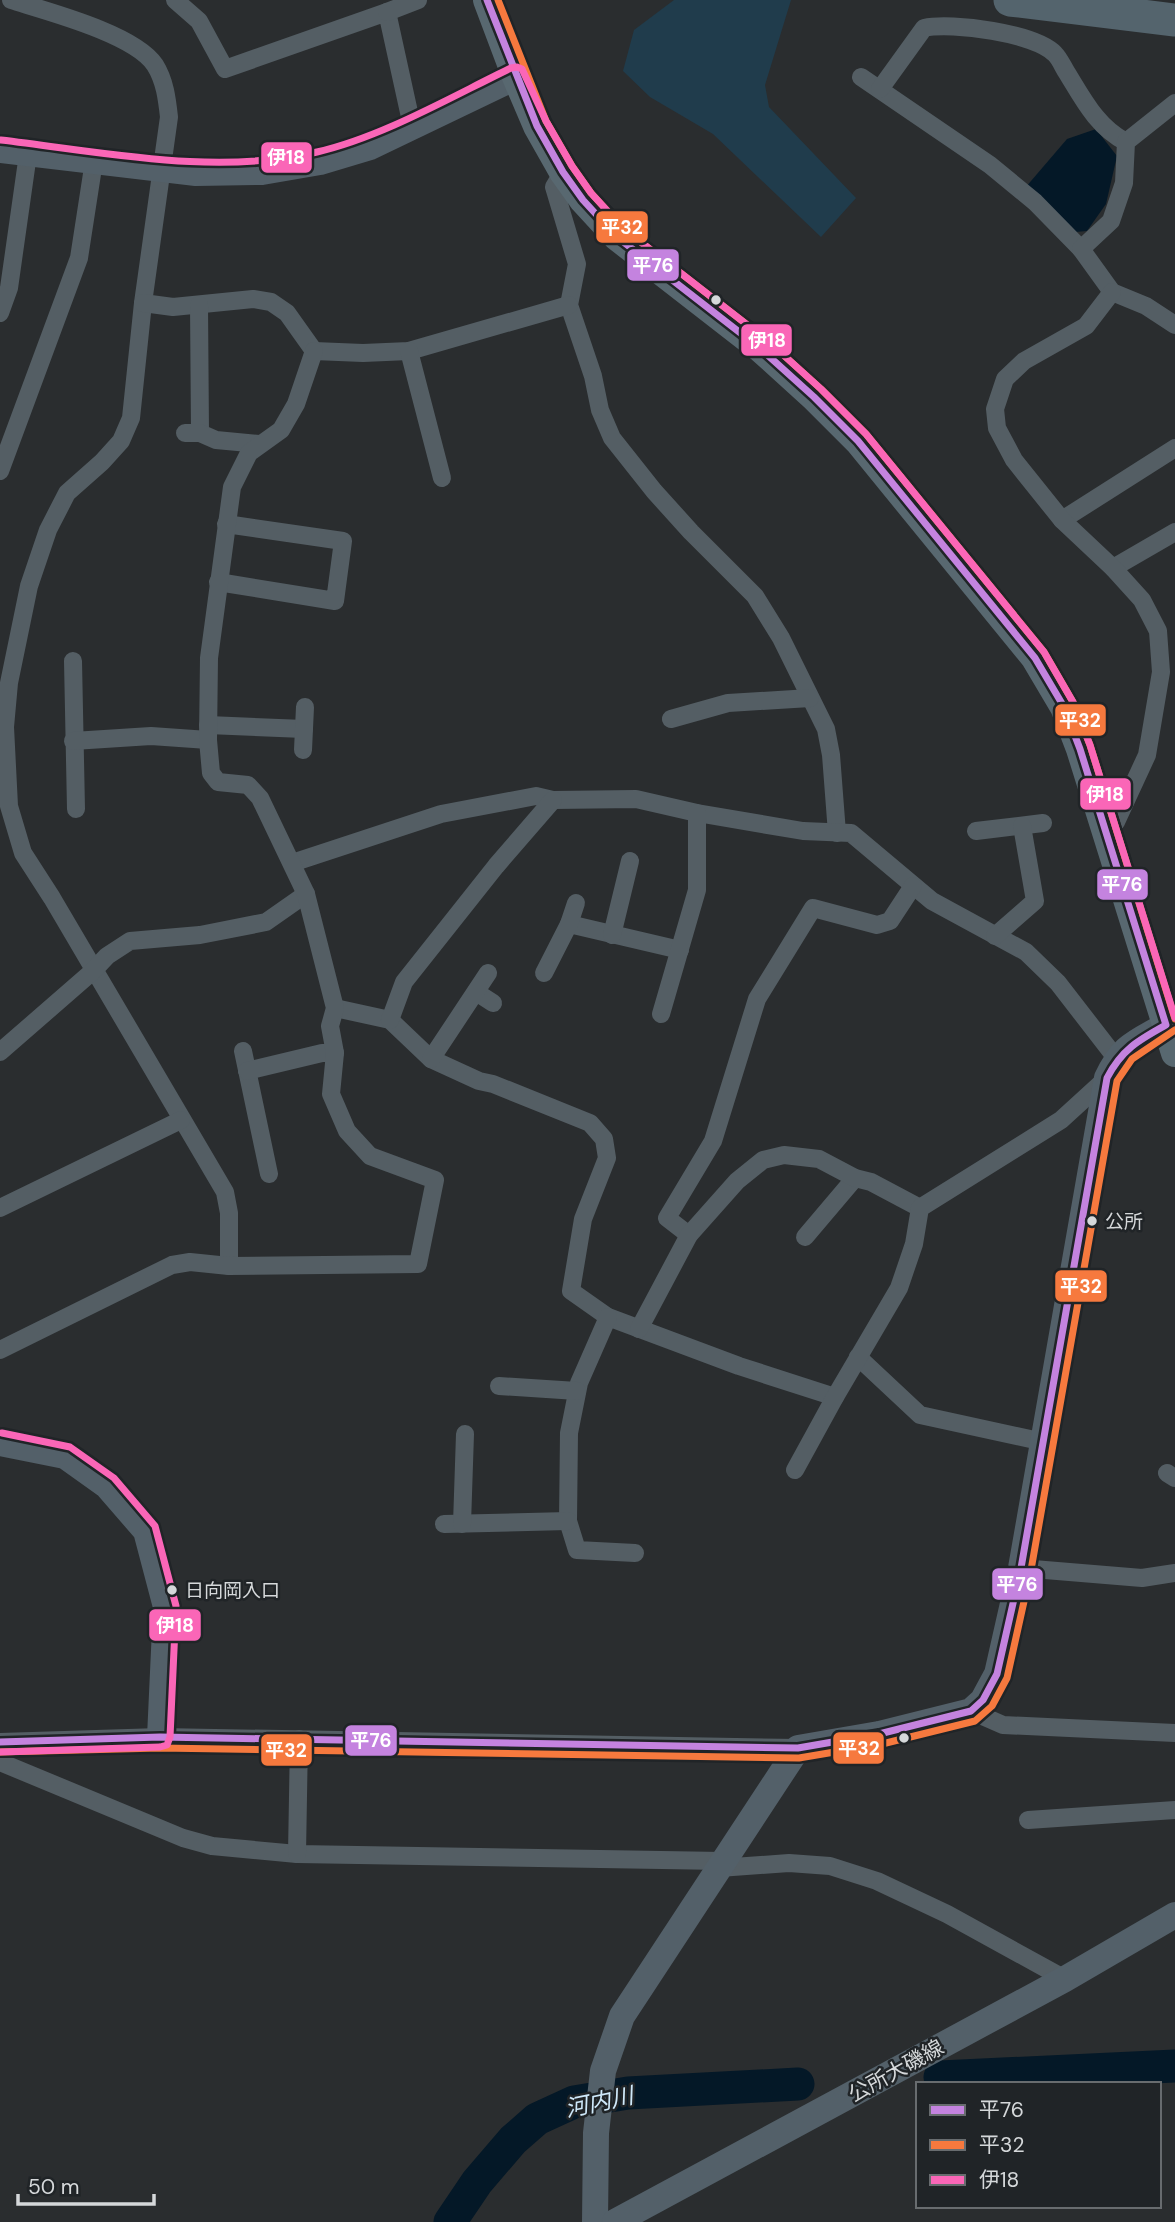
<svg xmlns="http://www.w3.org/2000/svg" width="1175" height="2222" font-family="'DM Sans','Noto Sans JP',sans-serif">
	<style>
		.green { fill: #203c4c }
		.water { fill: #041827 }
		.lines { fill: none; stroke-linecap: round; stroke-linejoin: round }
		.river { stroke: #041827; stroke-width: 33 }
		.street { stroke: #545e64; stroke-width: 18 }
		.secondary { stroke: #536069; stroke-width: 26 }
		.primary { stroke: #586870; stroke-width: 28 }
		.highway { stroke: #54646d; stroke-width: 33 }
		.bus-1-casing { stroke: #202427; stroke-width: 12 }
		.bus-2-casing { stroke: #202427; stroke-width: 12 }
		.bus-3-casing { stroke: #202427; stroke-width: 12 }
		.bus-1 { stroke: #c483df; stroke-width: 7 }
		.bus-2 { stroke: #f6793e; stroke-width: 7 }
		.bus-3 { stroke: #fa66b7; stroke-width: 7 }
		.bus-dot { fill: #d5d8da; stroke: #202427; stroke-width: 2.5 }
		.labels { text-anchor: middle; stroke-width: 5; stroke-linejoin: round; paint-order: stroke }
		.bus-label { font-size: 19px; fill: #d5d8da; stroke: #202427; text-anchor: start }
		.street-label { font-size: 21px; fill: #d5d8da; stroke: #202427 }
		.water-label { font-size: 23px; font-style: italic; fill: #cfe9fa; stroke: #202427 }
		.line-badge { stroke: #202427; stroke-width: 2.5 }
		.badge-label { font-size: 19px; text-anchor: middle; font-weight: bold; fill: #fff }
	</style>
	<rect width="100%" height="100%" fill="#2a2d2f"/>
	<!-- green -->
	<path class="green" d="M674 0H791L765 85 769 107 856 198 821 237 713 134 650 97 623 71 634 30Z"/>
	<!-- water -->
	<path class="water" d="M1096 129 1117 156 1106 204 1087 231 1075 232 1025 188 1067 139Z"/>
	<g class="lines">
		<!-- river -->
		<g class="river">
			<path d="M940 2077 1175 2066"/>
			<path d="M450 2222 477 2182 513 2140 537 2119 574 2102 628 2093 798 2084"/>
		</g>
		<!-- street -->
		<g class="street">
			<path d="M11 0C46 11 135 34 155 65 165 81 167 99 169 117L143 303 131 418 121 441 102 462 67 493 48 530 29 586 9 683 5 727 9 806 23 853 52 898 225 1192 229 1213V1266"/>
			<path d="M175 0 199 21 225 69 387 12 412 126"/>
			<path d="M387 12 418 0"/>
			<path d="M861 77 990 165 1035 202 1081 249"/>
			<path d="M880 89 924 28C952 22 1035 33 1055 54 1060 59 1063 67 1067 73 1083 99 1097 127 1126 142"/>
			<path d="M1175 103 1126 142 1124 183 1111 221 1081 249 1112 292 1146 306 1175 325"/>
			<path d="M563 172 554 187 577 264 569 305 593 376 600 410 612 438 654 491 691 532 755 596 781 638 826 729 831 755 837 833"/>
			<path d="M143 303 173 307 253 299 271 302 287 313 314 351"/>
			<path d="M199 305 200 433"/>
			<path d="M0 313 9 288 28 154"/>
			<path d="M314 351 363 353 409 351 569 305"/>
			<path d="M409 351 442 478"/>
			<path d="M185 433H200L216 440 259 444"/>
			<path d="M0 471 79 258 94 161"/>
			<path d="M1062 520 1175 448"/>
			<path d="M1113 568 1175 532"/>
			<path d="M218 582 335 601 343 541 226 524"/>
			<path d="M73 661 76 809"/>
			<path d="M671 719 728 703 810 698"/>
			<path d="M208 725 304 729"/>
			<path d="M73 741 151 736 208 740"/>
			<path d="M303 750 305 707"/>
			<path d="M1106 827 1116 822 1147 755 1161 672 1158 631 1142 600 1113 568 1062 520 1014 460 997 428 995 409 1005 379 1024 361 1086 326 1112 292"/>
			<path d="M976 831 1043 823"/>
			<path d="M292 863 441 814 536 796 553 800 636 799 697 813 803 831 851 833 932 901 1026 952 1058 983 1116 1058"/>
			<path d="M569 924 680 950"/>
			<path d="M612 935 630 861"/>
			<path d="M995 936 1035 901 1022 826"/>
			<path d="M544 973 569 924 576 903"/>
			<path d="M476 992 493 1003"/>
			<path d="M335 1008 390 1020 431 1059 479 1081 493 1084 590 1123 604 1139 607 1158 583 1219 571 1291 608 1317 739 1366 835 1397"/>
			<path d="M661 1014 697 890V813"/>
			<path d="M390 1020 404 982 496 866 553 800"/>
			<path d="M243 1051 269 1174"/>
			<path d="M0 1052 93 971 107 956 130 941 200 935 266 922 306 894"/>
			<path d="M431 1059 488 973"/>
			<path d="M247 1071 322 1053H335"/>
			<path d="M0 1208 181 1120"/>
			<path d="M689 1235 667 1218 713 1141 757 999 813 908 877 925 890 921 913 886"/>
			<path d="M805 1237 855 1178"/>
			<path d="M608 1317 579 1383 569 1433 568 1521 577 1550 635 1553"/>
			<path d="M639 1329 689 1235 737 1181 763 1160 784 1155 819 1159 855 1178 871 1182 920 1208"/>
			<path d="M0 1350 172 1265 190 1262 229 1266 418 1264 435 1180 370 1156 347 1131 331 1094 335 1053 330 1026 335 1008 306 894 260 798 248 785 218 782 211 773 208 740 209 658 232 487 249 453 281 430 296 404 314 351"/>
			<path d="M858 1357 920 1415 1044 1442"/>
			<path d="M499 1386 577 1391"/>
			<path d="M795 1470 835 1397 899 1288 914 1244 920 1208 1061 1120 1107 1078"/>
			<path d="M1167 1473 1175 1478"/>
			<path d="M444 1524 568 1521"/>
			<path d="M462 1524 465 1434"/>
			<path d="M1021 1568 1142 1578 1175 1573"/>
			<path d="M971 1711 1003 1725 1175 1733"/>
			<path d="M0 1742 160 1737 798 1748"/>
			<path d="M0 1762 183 1838 212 1846 297 1854 723 1861"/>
			<path d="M1028 1820 1175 1810"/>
			<path d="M297 1854 299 1739"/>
			<path d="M719 1868 789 1863 830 1866 877 1881 947 1914 1065 1979"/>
		</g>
		<!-- secondary -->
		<g class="secondary">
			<path d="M0 150 196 173 262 172 320 162 370 147 516 77"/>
			<path d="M0 1443 65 1456 107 1486 146 1531 166 1607 160 1737"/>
			<path d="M595 2222 596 2133 603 2071 622 2016 798 1748 879 1734 971 1711 983 1700 997 1674 1021 1568 1107 1078C1122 1045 1137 1042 1166 1025"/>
			<path d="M615 2222 1065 1979 1175 1915"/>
		</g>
		<!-- primary -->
		<path class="primary" d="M487 0 516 77 537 126 563 172 583 200 617 237 761 349 814 397 858 441 1035 658 1064 707 1080 749 1175 1053"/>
		<!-- highway -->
		<path class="highway" d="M1010 0 1175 20"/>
		<!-- bus-1 casing -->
		<g class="bus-1-casing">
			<path id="bus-1" d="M0 1742 160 1737 798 1748 879 1734 971 1711 983 1700 997 1674 1021 1568 1107 1078C1122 1049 1139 1040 1166 1025L1080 749 1064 707 1035 658 858 441 814 397 761 349 617 237 583 200 563 172 537 126 487 0"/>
		</g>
		<!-- bus-2 casing -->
		<g class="bus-2-casing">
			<g id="bus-2">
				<path d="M498 0 546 121 572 166 591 193 624 229 768 341 821 389 866 434 1044 652 1073 702 1090 745 1175 1019"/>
				<path d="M0 1752 160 1748 799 1758 882 1744 975 1721 992 1706 1007 1678 1031 1570 1117 1081 1132 1059 1175 1030"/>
			</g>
		</g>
		<!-- bus-3 casing -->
		<g class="bus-3-casing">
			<g id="bus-3">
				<path d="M1 140C104 152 215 176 317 152 382 137 451 97 511 68L517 67 522 69 546 121 572 166 591 193 624 229 768 341 821 389 866 434 1044 652 1073 702 1090 745 1175 1018"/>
				<path d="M0 1752 160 1747 167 1745 170 1737 176 1606 155 1526 114 1478 70 1447 2 1433"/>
			</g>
		</g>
		<!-- bus-1 -->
		<use href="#bus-1" class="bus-1"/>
		<!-- bus-2 -->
		<use href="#bus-2" class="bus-2"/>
		<!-- bus-3 -->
		<use href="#bus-3" class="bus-3"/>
	</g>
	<!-- markers -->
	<g class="bus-dot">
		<circle cx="716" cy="300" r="6"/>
		<circle cx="1092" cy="1221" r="6"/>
		<circle cx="172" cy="1590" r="6"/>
		<circle cx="904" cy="1738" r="6"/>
	</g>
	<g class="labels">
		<!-- bus labels -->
		<g class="bus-label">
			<text x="1105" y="1228">公所</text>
			<text x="185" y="1597">日向岡入口</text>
		</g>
		<!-- street labels -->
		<g class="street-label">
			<text transform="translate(896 2071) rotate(-29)" y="7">公所大磯線</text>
		</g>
		<!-- water labels -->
		<g class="water-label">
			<text transform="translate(599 2102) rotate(-12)" y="8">河内川</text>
		</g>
	</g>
	<g class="line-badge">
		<rect x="260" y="141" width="53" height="33" rx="7" fill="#fa66b7"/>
		<rect x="595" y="210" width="54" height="34" rx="7" fill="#f6793e"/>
		<rect x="626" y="248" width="54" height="34" rx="7" fill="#c483df"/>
		<rect x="740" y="323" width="53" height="34" rx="7" fill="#fa66b7"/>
		<rect x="1054" y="703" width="53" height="34" rx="7" fill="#f6793e"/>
		<rect x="1079" y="777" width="53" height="34" rx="7" fill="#fa66b7"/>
		<rect x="1096" y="868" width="53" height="33" rx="7" fill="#c483df"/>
		<rect x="1054" y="1269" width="54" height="34" rx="7" fill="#f6793e"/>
		<rect x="991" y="1567" width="53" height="34" rx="7" fill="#c483df"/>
		<rect x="148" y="1608" width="54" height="34" rx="7" fill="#fa66b7"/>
		<rect x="344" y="1724" width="54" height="33" rx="7" fill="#c483df"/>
		<rect x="832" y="1731" width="53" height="34" rx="7" fill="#f6793e"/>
		<rect x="260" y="1733" width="53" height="34" rx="7" fill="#f6793e"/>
	</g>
	<g class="badge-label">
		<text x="286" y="164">伊18</text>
		<text x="622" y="234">平32</text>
		<text x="653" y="272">平76</text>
		<text x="767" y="347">伊18</text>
		<text x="1080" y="727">平32</text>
		<text x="1105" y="801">伊18</text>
		<text x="1122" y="891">平76</text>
		<text x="1081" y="1293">平32</text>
		<text x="1017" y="1591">平76</text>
		<text x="175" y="1632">伊18</text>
		<text x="371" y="1747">平76</text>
		<text x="859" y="1755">平32</text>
		<text x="286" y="1757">平32</text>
	</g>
	<!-- legend -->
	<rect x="916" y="2082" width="245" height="126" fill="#202427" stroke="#686c6f" stroke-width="2"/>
	<rect x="930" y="2105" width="35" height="10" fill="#c483df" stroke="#686c6f" stroke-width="2"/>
	<text x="979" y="2117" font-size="21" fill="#d5d8da">平76</text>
	<rect x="930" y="2140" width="35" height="10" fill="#f6793e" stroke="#686c6f" stroke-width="2"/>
	<text x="979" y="2152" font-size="21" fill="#d5d8da">平32</text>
	<rect x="930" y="2175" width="35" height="10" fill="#fa66b7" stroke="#686c6f" stroke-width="2"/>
	<text x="979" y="2187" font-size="21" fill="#d5d8da">伊18</text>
	<!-- scale -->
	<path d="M18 2194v10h136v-10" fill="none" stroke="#d5d8da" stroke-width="3.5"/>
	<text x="28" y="2194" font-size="21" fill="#d5d8da" stroke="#202427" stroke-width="5" paint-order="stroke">50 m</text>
</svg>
